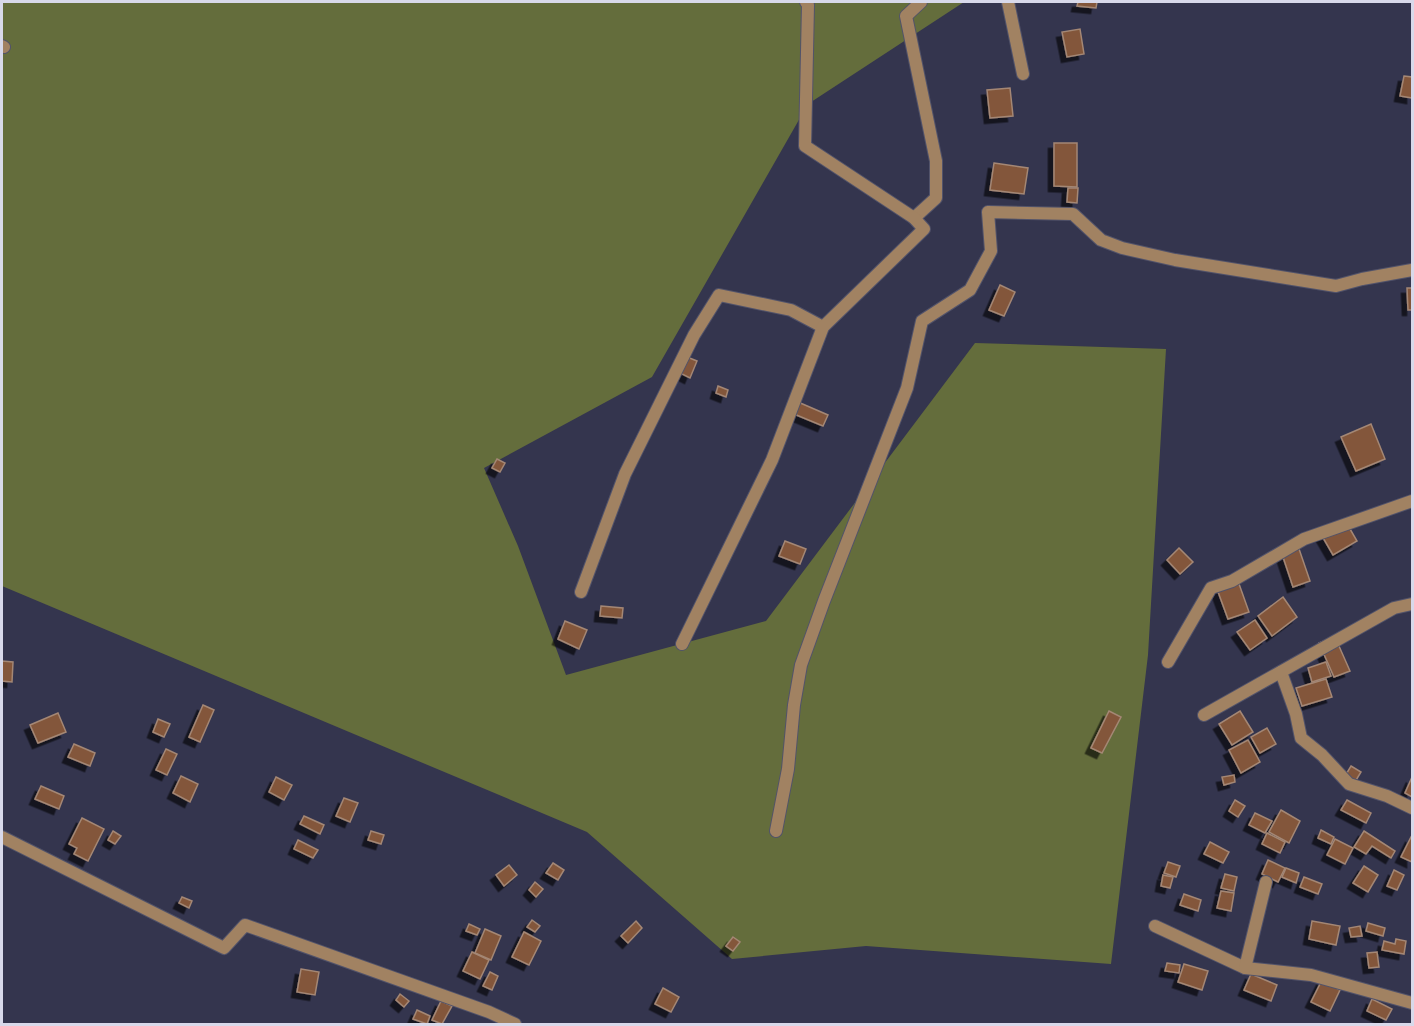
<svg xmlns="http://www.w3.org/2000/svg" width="1414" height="1026" font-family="Cabin,sans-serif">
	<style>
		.forest { fill: #646d3c }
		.building { fill: #83573a; stroke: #a48775; stroke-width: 1.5; filter: url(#shadow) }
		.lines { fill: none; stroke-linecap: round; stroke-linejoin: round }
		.minor-casing { stroke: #52536a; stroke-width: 14 }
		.minor { stroke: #a18262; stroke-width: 12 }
	</style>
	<defs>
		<filter id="shadow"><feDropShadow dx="-5.5" dy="5.5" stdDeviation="0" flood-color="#0009"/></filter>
	</defs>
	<rect width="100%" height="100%" fill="#34354e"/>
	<!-- forest -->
	<path class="forest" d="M2 2H964L808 104 652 377 484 468 518 546 566 675 766 621 975 343 1166 349 1148 655 1111 964 866 946 732 959 587 832 2 586Z"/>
	<!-- building -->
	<g class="building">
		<path d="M1078 2H1097L1096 8 1077 6Z"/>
		<path d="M1080 29 1084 54 1067 57 1062 32Z"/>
		<path d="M1404 76 1412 77V98L1400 96Z"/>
		<path d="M1010 88 1013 116 990 118 987 90Z"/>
		<path d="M1054 143H1077V187L1054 186Z"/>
		<path d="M994 163 1028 168 1024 194 990 190Z"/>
		<path d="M1068 188H1078L1077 203 1067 202Z"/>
		<path d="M1000 285 1015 292 1004 316 989 310Z"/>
		<path d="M1407 288H1412V310H1408Z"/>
		<path d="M687 357 697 361 690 378 680 373Z"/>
		<path d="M718 386 728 390 726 397 716 393Z"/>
		<path d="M798 402 828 415 823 426 794 414Z"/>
		<path d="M1371 424 1385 459 1356 471 1341 437Z"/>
		<path d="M497 459 505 463 500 472 492 468Z"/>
		<path d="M1346 522 1357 541 1333 555 1322 536Z"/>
		<path d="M785 541 806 549 800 564 779 556Z"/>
		<path d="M1297 543 1310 581 1293 587 1280 548Z"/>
		<path d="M1179 548 1193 562 1180 574 1167 560Z"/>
		<path d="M1238 581 1249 612 1228 619 1217 589Z"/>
		<path d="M1283 597 1297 617 1272 636 1258 616Z"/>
		<path d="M601 606 623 608 622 618 600 616Z"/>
		<path d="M1255 620 1267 638 1250 650 1237 632Z"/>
		<path d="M565 621 587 630 579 649 558 639Z"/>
		<path d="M1335 637 1350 671 1334 677 1319 643Z"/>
		<path d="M2 661 13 662 12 682 2 681Z"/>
		<path d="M1326 662 1331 676 1312 682 1308 668Z"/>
		<path d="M1326 679 1332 697 1302 706 1296 688Z"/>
		<path d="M203 705 214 710 200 742 189 737Z"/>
		<path d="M1109 711 1121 717 1102 753 1091 748Z"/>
		<path d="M1240 711 1253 732 1232 745 1219 724Z"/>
		<path d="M58 713 66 732 38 743 30 725Z"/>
		<path d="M158 719 170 724 164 737 153 732Z"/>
		<path d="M1267 728 1276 744 1260 753 1251 737Z"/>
		<path d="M1248 740 1260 762 1241 773 1229 750Z"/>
		<path d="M74 744 95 753 90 766 68 757Z"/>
		<path d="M166 749 177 754 167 775 156 770Z"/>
		<path d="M1351 766 1361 772 1355 782 1345 776Z"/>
		<path d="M1234 775 1235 782 1224 785 1222 777Z"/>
		<path d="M181 776 198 784 190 802 173 793Z"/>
		<path d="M276 777 292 785 284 800 269 792Z"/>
		<path d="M1412 777V797L1405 793Z"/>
		<path d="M41 786 64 796 59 809 35 799Z"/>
		<path d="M344 798 358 803 350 822 336 816Z"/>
		<path d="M1235 800 1245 806 1238 817 1229 811Z"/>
		<path d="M1347 800 1371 813 1366 823 1341 810Z"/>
		<path d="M1281 810 1300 821 1289 843 1269 832Z"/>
		<path d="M1255 813 1272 821 1265 833 1249 825Z"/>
		<path d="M304 816 324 825 320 834 300 824Z"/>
		<path d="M82 818 104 829 88 861 74 854 77 848 69 844Z"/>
		<path d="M1321 830 1334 837 1331 844 1318 838Z"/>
		<path d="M113 831 121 836 115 844 108 840Z"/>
		<path d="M371 831 384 835 381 844 368 840Z"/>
		<path d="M1364 831 1395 851 1391 858 1372 846 1366 854 1354 847Z"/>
		<path d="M1267 833 1285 842 1280 853 1262 844Z"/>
		<path d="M1411 837 1412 838V862L1401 857Z"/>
		<path d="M1335 839 1353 848 1345 864 1327 855Z"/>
		<path d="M298 840 318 850 313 858 294 849Z"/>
		<path d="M1210 842 1229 852 1223 863 1204 854Z"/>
		<path d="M1268 860 1285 868 1278 882 1262 874Z"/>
		<path d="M1168 862 1180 866 1176 877 1164 873Z"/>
		<path d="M553 863 564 870 558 880 546 873Z"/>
		<path d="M509 865 517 875 504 886 496 875Z"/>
		<path d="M1364 866 1378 875 1368 892 1353 883Z"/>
		<path d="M1286 868 1299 873 1296 883 1282 877Z"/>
		<path d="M1394 870 1404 875 1397 890 1387 886Z"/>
		<path d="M1225 874 1237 877 1234 891 1221 888Z"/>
		<path d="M1163 875 1173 877 1170 888 1161 886Z"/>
		<path d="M1304 877 1322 884 1318 894 1300 887Z"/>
		<path d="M535 882 543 889 536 897 529 890Z"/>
		<path d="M1221 891 1234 893 1231 911 1217 908Z"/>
		<path d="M1184 894 1201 900 1198 911 1180 905Z"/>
		<path d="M182 897 192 901 189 908 179 903Z"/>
		<path d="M532 920 540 926 535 932 527 927Z"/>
		<path d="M636 921 642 928 628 943 621 936Z"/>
		<path d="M1312 921 1340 926 1336 945 1309 939Z"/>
		<path d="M1368 923 1385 928 1383 936 1366 931Z"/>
		<path d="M469 924 480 929 477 935 466 931Z"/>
		<path d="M1360 926 1362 936 1351 937 1349 928Z"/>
		<path d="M485 929 501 936 491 960 475 953Z"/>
		<path d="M524 932 541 941 529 965 512 957Z"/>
		<path d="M733 937 740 942 733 951 726 946Z"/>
		<path d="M1396 939 1406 941 1404 954 1382 950 1384 941 1395 944Z"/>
		<path d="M472 952 489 960 480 979 463 971Z"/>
		<path d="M1377 952 1379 967 1369 968 1367 953Z"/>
		<path d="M1167 963 1180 965 1179 973 1165 971Z"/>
		<path d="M1184 964 1208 971 1202 990 1178 982Z"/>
		<path d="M301 969 319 972 315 995 297 992Z"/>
		<path d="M490 972 498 976 492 990 483 986Z"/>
		<path d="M1251 974 1277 985 1271 1001 1244 990Z"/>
		<path d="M1322 980 1340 990 1330 1011 1311 1002Z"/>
		<path d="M663 988 679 997 671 1012 655 1004Z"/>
		<path d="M400 994 409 1001 404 1007 396 1000Z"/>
		<path d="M1372 999 1392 1009 1386 1020 1367 1011Z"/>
		<path d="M441 1001 452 1006 442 1024 432 1020Z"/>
		<path d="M417 1010 430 1016 427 1024 413 1019Z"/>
	</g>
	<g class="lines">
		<!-- minor casing -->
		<g class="minor-casing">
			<g id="minor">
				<path d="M1008 2 1023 74"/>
				<path d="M2 46 4 47"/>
				<path d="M914 218 936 198V161L906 16 921 2"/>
				<path d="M581 592 625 474 694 335 719 295 791 310 823 327"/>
				<path d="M682 644 772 460 823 327 924 229 914 218 805 146 808 5 806 2"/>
				<path d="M1168 662 1211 588 1232 581 1304 539 1412 501"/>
				<path d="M1281 672 1296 714 1301 738 1322 755 1349 784 1387 796 1412 808"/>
				<path d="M1204 715 1394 608 1412 604"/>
				<path d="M776 831 788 769 794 705 801 665 824 601 907 388 922 321 970 290 991 251 988 212 1073 214 1101 240 1122 248 1175 260 1336 286 1362 279 1412 270"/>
				<path d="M2 837 224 948 245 925 489 1012 515 1024"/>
				<path d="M1155 926 1245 968 1311 975 1412 1003"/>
				<path d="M1245 968 1266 882"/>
			</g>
		</g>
		<!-- minor -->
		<use href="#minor" class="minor"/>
	</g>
	<!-- border -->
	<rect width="1414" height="1026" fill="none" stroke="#d8d9ea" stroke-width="6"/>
</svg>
